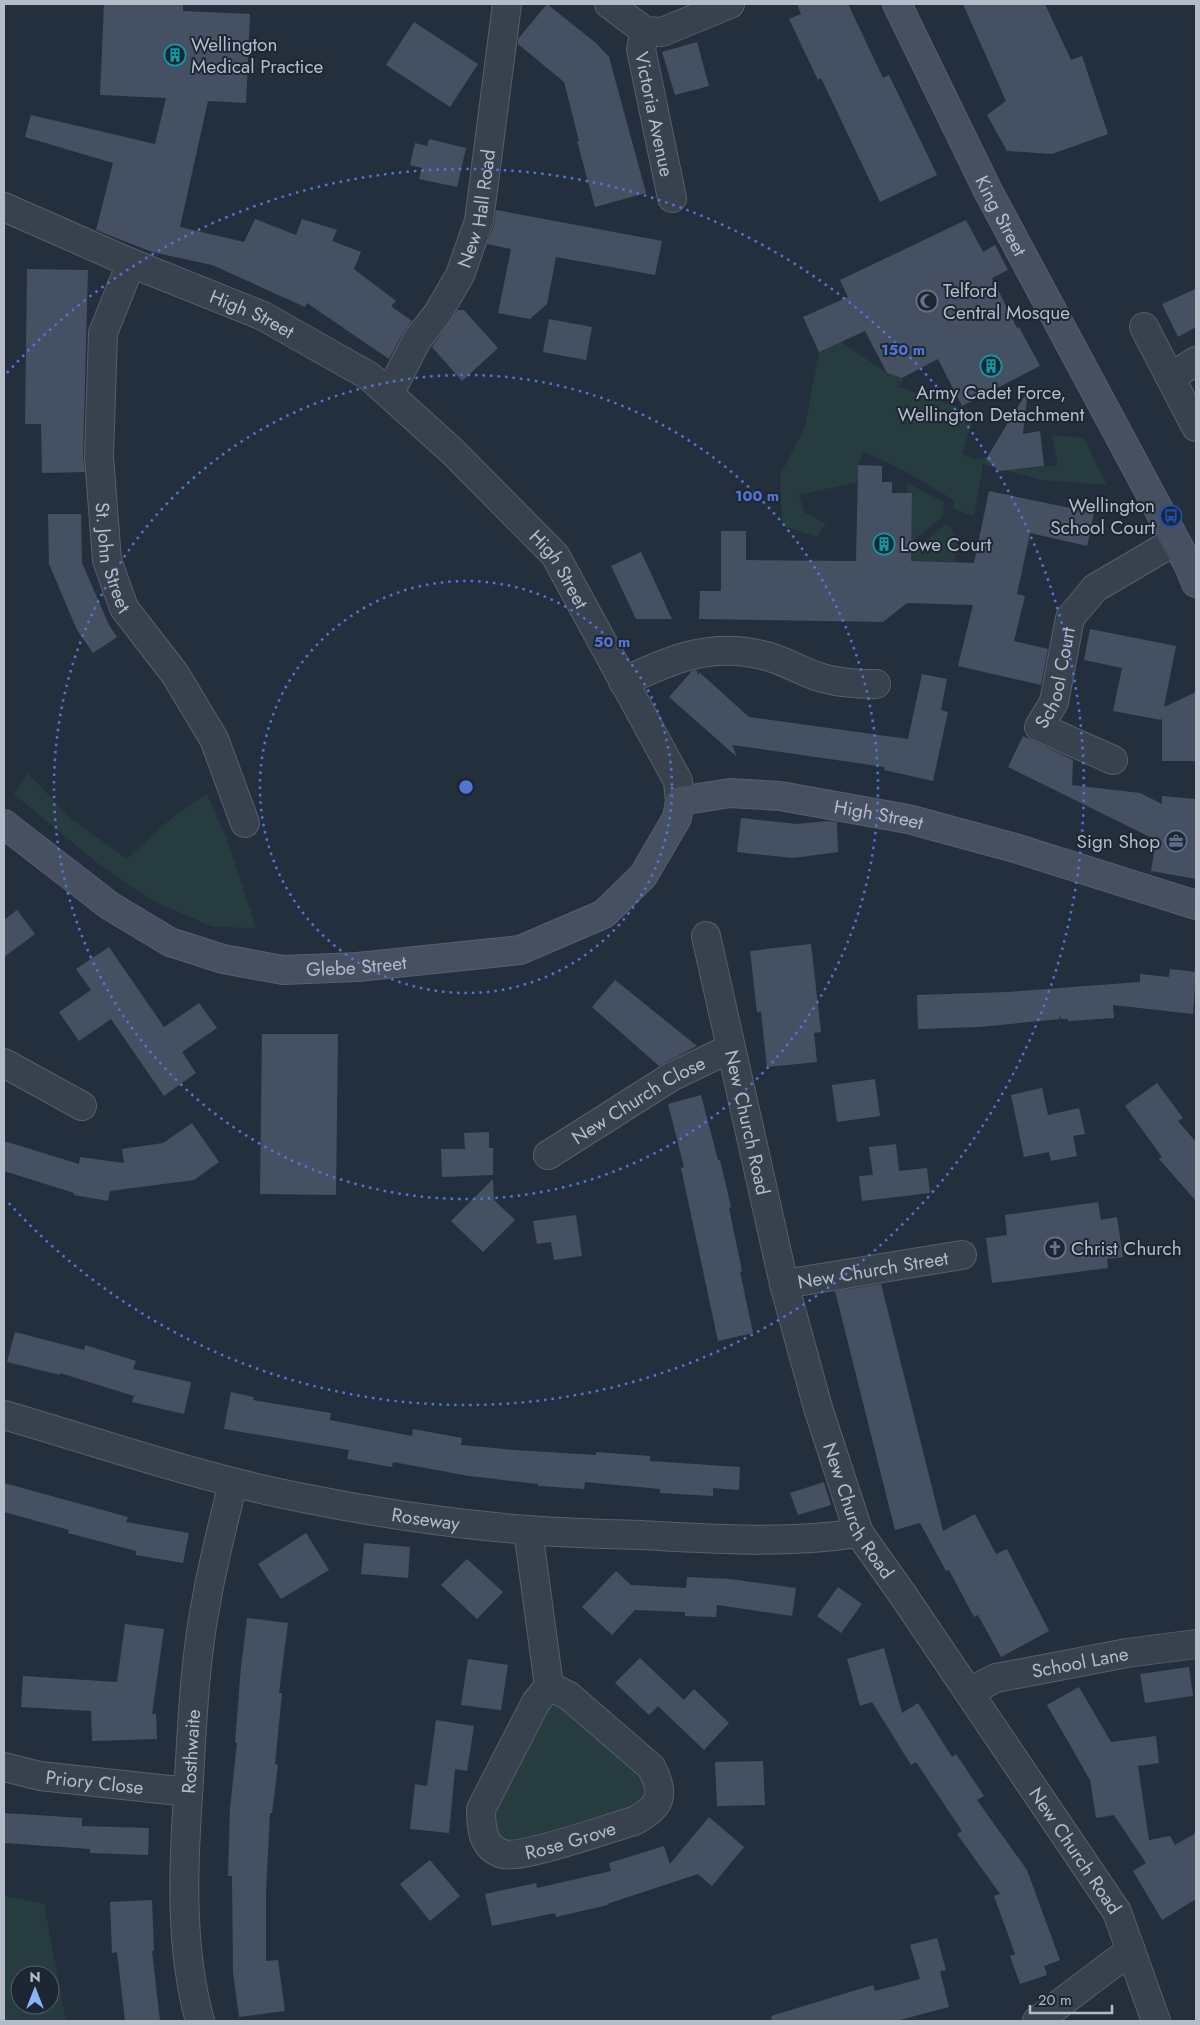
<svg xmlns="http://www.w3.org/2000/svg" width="1200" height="2025" font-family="Jost,sans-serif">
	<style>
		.green { fill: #263c3f; fill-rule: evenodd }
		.building { fill: #455162 }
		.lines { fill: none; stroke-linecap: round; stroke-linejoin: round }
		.street-casing { stroke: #565f6c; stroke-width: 30 }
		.secondary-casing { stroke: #565f6c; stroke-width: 30 }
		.street { stroke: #38414e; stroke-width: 28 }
		.secondary { stroke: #465061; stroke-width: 28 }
		.ring { fill: none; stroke: #5274d3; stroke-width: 2.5; stroke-dasharray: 2.5 5 }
		.labels { text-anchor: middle; stroke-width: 4; stroke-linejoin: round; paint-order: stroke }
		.poi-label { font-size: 19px; fill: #b4bcc9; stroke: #1d2633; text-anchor: start }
		.street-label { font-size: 19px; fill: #b4bcc9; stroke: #1d2633 }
		.centre { fill: #5274d3; stroke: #1d2633; stroke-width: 2.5 }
		.ring-label { font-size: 15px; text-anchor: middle; font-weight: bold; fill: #5274d3; stroke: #1d2633; stroke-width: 4; stroke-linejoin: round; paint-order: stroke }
	</style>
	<rect width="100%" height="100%" fill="#242f3e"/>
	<!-- green -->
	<g class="green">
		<path d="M841 342 887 373 902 378 903 382 896 386 960 408 976 410 962 454 974 459 987 457C991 467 996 466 1006 464L1010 470 1058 465 1052 435 1084 438 1107 485 1041 480 983 464 974 516 953 509 954 500 908 473 863 451 858 465 857 482 799 495 804 512 826 524 817 537 782 526 780 475 805 427 819 352Z"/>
		<path d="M907 483 944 502 943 516 911 542 912 493H907Z"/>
		<path d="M945 525 950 527 958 540 954 562 911 561V552Z"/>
		<path d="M28 773 70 818 127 859 175 815 207 794 226 837 256 928 213 927 153 901 96 862 14 794Z"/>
		<path d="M555 1705 563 1706 640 1774C648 1790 646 1801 631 1809L522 1843 508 1842 497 1835 491 1810 544 1712Z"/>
		<path d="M4 1896 44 1904 66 2021H4ZM20 1975H50V2005H20Z"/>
	</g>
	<!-- building -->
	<g class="building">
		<path d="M104 4H183V11L250 14 246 103 208 101 180 227 244 242 255 219 296 235 302 219 337 230 332 241 361 252 354 269 396 301 391 306 412 321 403 333 389 359 307 303 305 307 212 265 152 252 96 230 113 163 25 137 31 115 155 144 166 98 100 95Z"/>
		<path d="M547 4 596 43 609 57 646 193 595 207 577 141H579L564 82 518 44V39Z"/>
		<path d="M797 4H848L883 78 889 75 937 175 880 202 821 78 818 80 789 19 801 14Z"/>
		<path d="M963 4H1045L1071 60 1082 56 1108 134 1052 154 1007 151 987 115 1006 101Z"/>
		<path d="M414 22 478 64 450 107 386 65Z"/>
		<path d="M697 42 709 86 675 95 662 52Z"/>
		<path d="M429 139 466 148 457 187 419 179 422 168 410 165 415 143 427 146Z"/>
		<path d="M496 210 662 241 655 275 556 257 547 304 530 319 498 313 511 249 487 244 494 226Z"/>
		<path d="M966 220 983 252 995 245 1008 270 992 278 1017 328 1019 327 1040 366 962 406 938 359 902 378 887 373 865 331 819 352 803 317 848 297 840 280Z"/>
		<path d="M27 269 88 270 83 456 85 472 42 473 41 424H25Z"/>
		<path d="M1196 289V327L1178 337 1162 304Z"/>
		<path d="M458 310H464L498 348 462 381 432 347Z"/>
		<path d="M549 319 592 327 586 360 543 352Z"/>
		<path d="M1028 390 1023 434 1040 431 1044 466 999 471 986 459Z"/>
		<path d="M858 465 882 466V482H892V493H912L911 561 974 563 989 491 1094 513 1087 546 1030 533 1017 594 1025 596 1014 641 1048 649 1041 685 958 666 973 605 907 603 883 622 699 619 700 591H721V531H746V560L856 561Z"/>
		<path d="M48 514H81L82 563 109 625 117 637 93 653 77 630 49 564Z"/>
		<path d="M641 552 672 619H636L611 566Z"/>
		<path d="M1090 629 1176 646 1164 707 1196 692V761H1162V716L1161 720 1113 711 1122 668 1084 660Z"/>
		<path d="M696 670 699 676V672L749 717 908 739 922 674 947 679 941 710 948 712 933 781 884 770 885 767 732 745 737 757 669 697 692 671Z"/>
		<path d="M1023 736 1073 760 1072 785 1140 793 1162 804V796L1196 799V879L1151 871 1156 840 1008 767Z"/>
		<path d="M741 818 797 824 828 821 837 822 838 852 793 858 737 852Z"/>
		<path d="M17 910 35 934 4 957V920Z"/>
		<path d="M811 944 821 1032 814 1033 817 1062 767 1067 761 1012H757L750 951Z"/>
		<path d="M109 947 164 1027 199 1003 217 1028 182 1052 196 1073 164 1096 111 1019 79 1041 59 1012 91 990 76 969Z"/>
		<path d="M1170 969 1196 972 1193 1014 1113 1005 1114 1018 1068 1021V1019H1062L1059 1015 1060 1019 979 1027 918 1029 917 995 1007 992 1140 982V974L1169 977Z"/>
		<path d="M615 980 697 1046 659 1066 592 1007Z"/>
		<path d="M262 1034H338L336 1195 260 1194Z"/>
		<path d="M875 1079 880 1116 837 1122 832 1085Z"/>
		<path d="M1157 1083 1183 1118 1178 1121 1196 1142V1201L1159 1159 1162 1157 1125 1106Z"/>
		<path d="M1042 1088 1048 1115 1079 1108 1085 1134 1073 1136 1077 1156 1051 1161 1049 1152 1024 1157 1011 1095Z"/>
		<path d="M701 1095 718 1160H720L731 1207 729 1208 742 1271 740 1272 753 1333 718 1341 681 1168 684 1167 668 1104Z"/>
		<path d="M192 1123 219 1162 194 1180 110 1191 108 1201 74 1195V1193L4 1171V1141L79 1164 80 1157 124 1163 122 1149 163 1143Z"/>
		<path d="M489 1132V1148H493V1175L442 1177 441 1149H465L464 1133Z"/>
		<path d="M896 1144 899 1171 927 1168 930 1193 862 1201 859 1176 873 1175 869 1147Z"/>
		<path d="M493 1179 494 1200 515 1220 483 1252 451 1221Z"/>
		<path d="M1098 1202 1101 1220 1117 1217 1123 1257 1107 1259 1108 1268 992 1283 986 1238 1007 1235 1005 1215Z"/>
		<path d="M576 1215 582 1256 554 1260 551 1242 537 1244 533 1221Z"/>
		<path d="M881 1284 943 1531 975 1514 996 1554 1007 1549 1049 1631 1001 1657 978 1615 974 1617 949 1570 946 1571 920 1523 895 1530 835 1291Z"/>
		<path d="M15 1332 84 1350 85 1345 136 1361 133 1369 191 1382 184 1414 132 1402 134 1396 60 1373V1375L7 1362Z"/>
		<path d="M231 1392 254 1397 253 1400 331 1413 330 1420 412 1436 413 1429 462 1438 461 1445 514 1450 596 1455V1452L650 1456V1461L740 1467 739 1490 713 1488V1496L660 1493V1489L585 1482 584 1489 538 1486V1484L469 1476 393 1462 392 1467 347 1459 349 1450 224 1429Z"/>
		<path d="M824 1482 831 1505 798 1515 790 1493Z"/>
		<path d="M4 1483 128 1517 126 1522 189 1533 183 1563 136 1555V1551L68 1533 69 1530 4 1512Z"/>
		<path d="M306 1533 329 1570 281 1599 258 1564Z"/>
		<path d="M364 1543 410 1547 408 1578 361 1574Z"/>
		<path d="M467 1559 503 1592 477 1619 441 1585Z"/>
		<path d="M616 1571 631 1585 686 1588 687 1577 730 1579 796 1588 792 1616 717 1605 716 1617 685 1616V1612L635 1610 612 1635 582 1607Z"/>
		<path d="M838 1587 862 1604 841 1633 817 1616Z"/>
		<path d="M247 1618 288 1623 279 1693H282L275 1764 278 1765 272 1813H270L266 1892V1961L278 1960 285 2011 239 2017 233 1972 232 1876H228L230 1808 237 1743 235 1742 241 1667Z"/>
		<path d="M125 1624 164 1629 152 1714H156L157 1739 92 1741 91 1711 21 1707 23 1676 117 1682Z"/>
		<path d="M884 1648 902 1713 918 1703 952 1757 956 1754 984 1796 977 1800 1027 1870 1060 1960 1044 1966 1047 1975 1020 1984 1010 1956 1015 1954 994 1896 1000 1894 957 1834 962 1831 916 1762 911 1765 872 1702 860 1706 847 1659Z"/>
		<path d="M640 1658 684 1700 694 1689 729 1723 704 1750 658 1706 649 1715 615 1683Z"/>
		<path d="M468 1659 508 1665 501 1710 461 1705Z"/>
		<path d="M1189 1667 1193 1696 1145 1703 1140 1674Z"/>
		<path d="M1079 1687 1111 1742 1156 1736 1159 1763 1138 1766 1149 1840 1170 1836 1175 1845 1196 1833V1899L1162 1920 1133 1871 1146 1863 1114 1815 1096 1818 1090 1780 1047 1705Z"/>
		<path d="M436 1720 474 1726 467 1771 455 1769 449 1833 410 1829 415 1784 427 1786Z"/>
		<path d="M763 1761 765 1805 717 1806 715 1762Z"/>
		<path d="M4 1813 82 1818V1826L149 1828 148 1855 90 1853V1849L4 1843Z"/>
		<path d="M709 1817 744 1847 712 1886 698 1874 607 1904 608 1905 556 1917 555 1913 492 1926 485 1894 536 1883 537 1888 611 1871 609 1863 664 1846 670 1864Z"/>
		<path d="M430 1860 460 1896 430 1921 400 1884Z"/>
		<path d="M152 1900 154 1951H152L160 2021H125L117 1952 112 1953 110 1902Z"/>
		<path d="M937 1938 946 1970 940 1971 949 2007 896 2021H772L771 2016 873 1985 875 1991 920 1979 910 1945Z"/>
	</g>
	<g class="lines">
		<!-- street casing -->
		<g class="street-casing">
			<g id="street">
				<path d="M609 4 645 31 662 32 730 4"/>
				<path id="s1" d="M645 31 641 49 672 198"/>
				<path id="s2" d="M4 207 131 263 263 316 369 376 452 451 555 555 678 781 680 801"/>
				<path id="s3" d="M131 263 103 333 99 457 107 560 124 608 175 674 214 739 245 823"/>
				<path d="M1144 327 1196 427"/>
				<path d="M1171 377 1196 361"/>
				<path id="s4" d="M389 394 417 340 438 313 460 275 479 221 507 4"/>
				<path d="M623 682C670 660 710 642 762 655 782 659 800 671 819 677 837 683 856 684 876 684"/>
				<path id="s5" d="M1113 760 1039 727 1054 702 1070 618 1095 588 1175 541"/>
				<path id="s6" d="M706 936 784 1284 818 1408 859 1533 903 1595 1117 1912 1156 2021"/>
				<path d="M4 1063 82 1106"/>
				<path id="s7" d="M548 1155 671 1077 731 1048"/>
				<path id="s8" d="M784 1284 962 1255"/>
				<path id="s9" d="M4 1415C103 1444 201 1478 303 1498 377 1513 452 1524 528 1530 565 1533 603 1534 641 1535 714 1539 787 1544 859 1533"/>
				<path id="s10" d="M528 1530 549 1686 536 1702 481 1809C481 1827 482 1848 503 1854 523 1859 609 1828 634 1821 661 1807 666 1795 651 1767L569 1696 549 1686"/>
				<path id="s11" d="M969 1692 996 1678 1127 1653 1196 1644"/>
				<path id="s12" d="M4 1767 40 1776 188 1792"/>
				<path id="s13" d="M200 2021C180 1950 183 1869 188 1796 192 1729 194 1662 207 1597 214 1558 224 1520 233 1483"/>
				<path d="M1037 2021 1131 1950"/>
			</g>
		</g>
		<!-- secondary casing -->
		<g class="secondary-casing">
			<g id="secondary">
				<path id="s14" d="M897 4 988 191 1189 566 1196 583"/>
				<path id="s15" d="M4 824 110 906 170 942 223 959 283 970 358 967 520 950 604 914 643 876 677 818 680 801 730 793 780 796 908 819 1015 848 1196 905"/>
			</g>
		</g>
		<!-- street -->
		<use href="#street" class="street"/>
		<!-- secondary -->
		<use href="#secondary" class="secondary"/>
	</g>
	<!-- distance rings -->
	<g class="ring">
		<circle cx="466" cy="787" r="206"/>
		<circle cx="466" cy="787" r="412"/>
		<path d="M7 373A618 618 0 1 1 7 1201"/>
	</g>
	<!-- icons -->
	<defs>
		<g id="building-ring" transform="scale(1.125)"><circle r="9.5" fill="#1d2633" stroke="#0f9aa8" stroke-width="1.5"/><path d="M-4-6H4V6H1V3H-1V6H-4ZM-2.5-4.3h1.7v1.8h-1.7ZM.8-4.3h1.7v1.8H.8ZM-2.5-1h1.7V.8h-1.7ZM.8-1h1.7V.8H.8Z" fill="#0f9aa8"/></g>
		<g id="mosque-ring" transform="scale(1.125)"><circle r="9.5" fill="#1d2633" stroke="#6b7280" stroke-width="1.5"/><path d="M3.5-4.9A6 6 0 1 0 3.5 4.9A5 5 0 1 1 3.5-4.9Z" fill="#6b7280"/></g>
		<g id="bus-ring" transform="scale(1.125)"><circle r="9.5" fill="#1d2633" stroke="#1a4fb4" stroke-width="1.5"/><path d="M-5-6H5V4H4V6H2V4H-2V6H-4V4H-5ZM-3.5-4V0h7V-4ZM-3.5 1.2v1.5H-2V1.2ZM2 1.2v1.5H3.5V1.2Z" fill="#1a4fb4"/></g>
		<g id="office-ring" transform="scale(1.125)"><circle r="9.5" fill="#1d2633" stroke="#5c6f8a" stroke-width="1.5"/><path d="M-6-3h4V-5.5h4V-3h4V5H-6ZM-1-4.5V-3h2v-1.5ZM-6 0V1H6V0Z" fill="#5c6f8a"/></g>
		<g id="church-ring" transform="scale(1.125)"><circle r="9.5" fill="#1d2633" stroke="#6b7280" stroke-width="1.5"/><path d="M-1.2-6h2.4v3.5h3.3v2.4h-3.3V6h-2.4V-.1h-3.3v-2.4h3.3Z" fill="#6b7280"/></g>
	</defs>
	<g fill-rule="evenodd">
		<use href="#building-ring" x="175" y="55"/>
		<use href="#mosque-ring" x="927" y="301"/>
		<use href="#building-ring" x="991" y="366"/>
		<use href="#bus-ring" x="1171" y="516"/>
		<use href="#building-ring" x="884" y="544"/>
		<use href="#office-ring" x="1176" y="841"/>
		<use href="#church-ring" x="1055" y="1248"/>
	</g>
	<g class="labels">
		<!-- poi labels -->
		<g class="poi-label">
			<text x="191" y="51">Wellington<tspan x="191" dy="22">Medical Practice</tspan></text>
			<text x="943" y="297">Telford<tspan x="943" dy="22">Central Mosque</tspan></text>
			<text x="991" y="399" text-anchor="middle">Army Cadet Force,<tspan x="991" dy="22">Wellington Detachment</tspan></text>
			<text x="1155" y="512" text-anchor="end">Wellington<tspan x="1155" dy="22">School Court</tspan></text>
			<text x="900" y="551">Lowe Court</text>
			<text x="1160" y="848" text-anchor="end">Sign Shop</text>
			<text x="1071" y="1255">Christ Church</text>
		</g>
		<!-- street labels -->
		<g class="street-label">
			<text dy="7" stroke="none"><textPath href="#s1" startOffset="85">Victoria Avenue</textPath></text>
			<text dy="7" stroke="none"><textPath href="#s4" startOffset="208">New Hall Road</textPath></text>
			<text dy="7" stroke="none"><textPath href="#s14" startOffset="236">King Street</textPath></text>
			<text dy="7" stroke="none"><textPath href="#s2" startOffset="270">High Street</textPath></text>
			<text dy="7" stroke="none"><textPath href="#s3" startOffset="301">St. John Street</textPath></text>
			<text dy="7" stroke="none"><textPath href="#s2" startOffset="675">High Street</textPath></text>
			<text dy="7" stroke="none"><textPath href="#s5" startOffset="134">School Court</textPath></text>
			<text dy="7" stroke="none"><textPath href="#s15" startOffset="990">High Street</textPath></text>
			<text dy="7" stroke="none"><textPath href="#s15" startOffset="394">Glebe Street</textPath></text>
			<text dy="7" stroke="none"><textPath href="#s7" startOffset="106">New Church Close</textPath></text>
			<text dy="7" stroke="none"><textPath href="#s6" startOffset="191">New Church Road</textPath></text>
			<text dy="7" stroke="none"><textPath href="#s8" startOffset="90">New Church Street</textPath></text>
			<text dy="7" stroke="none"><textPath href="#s6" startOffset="596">New Church Road</textPath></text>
			<text dy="7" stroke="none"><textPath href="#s9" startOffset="435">Roseway</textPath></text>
			<text dy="7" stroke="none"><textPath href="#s11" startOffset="116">School Lane</textPath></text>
			<text dy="7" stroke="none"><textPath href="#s13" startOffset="271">Rosthwaite</textPath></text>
			<text dy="7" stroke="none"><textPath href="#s12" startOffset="92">Priory Close</textPath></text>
			<text dy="7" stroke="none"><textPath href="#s10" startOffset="422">Rose Grove</textPath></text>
			<text dy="7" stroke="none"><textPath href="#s6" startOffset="1001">New Church Road</textPath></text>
		</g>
	</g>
	<circle cx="466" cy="787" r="8" class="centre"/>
	<g class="ring-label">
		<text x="903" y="355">150 m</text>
		<text x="757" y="501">100 m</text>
		<text x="612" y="647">50 m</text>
	</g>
	<!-- border -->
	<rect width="1200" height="2025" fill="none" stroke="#b4bcc9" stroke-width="10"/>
	<!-- north arrow -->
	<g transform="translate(35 1990)"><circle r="24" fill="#1d2633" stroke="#59626f"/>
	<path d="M0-4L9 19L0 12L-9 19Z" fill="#8ab4f8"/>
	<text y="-8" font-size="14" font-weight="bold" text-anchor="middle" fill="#b4bcc9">N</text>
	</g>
	<!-- scale -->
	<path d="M1030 2005v8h82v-8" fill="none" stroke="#b4bcc9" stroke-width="2.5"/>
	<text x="1038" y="2005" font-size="15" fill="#b4bcc9" stroke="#1d2633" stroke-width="4" paint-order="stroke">20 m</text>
</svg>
